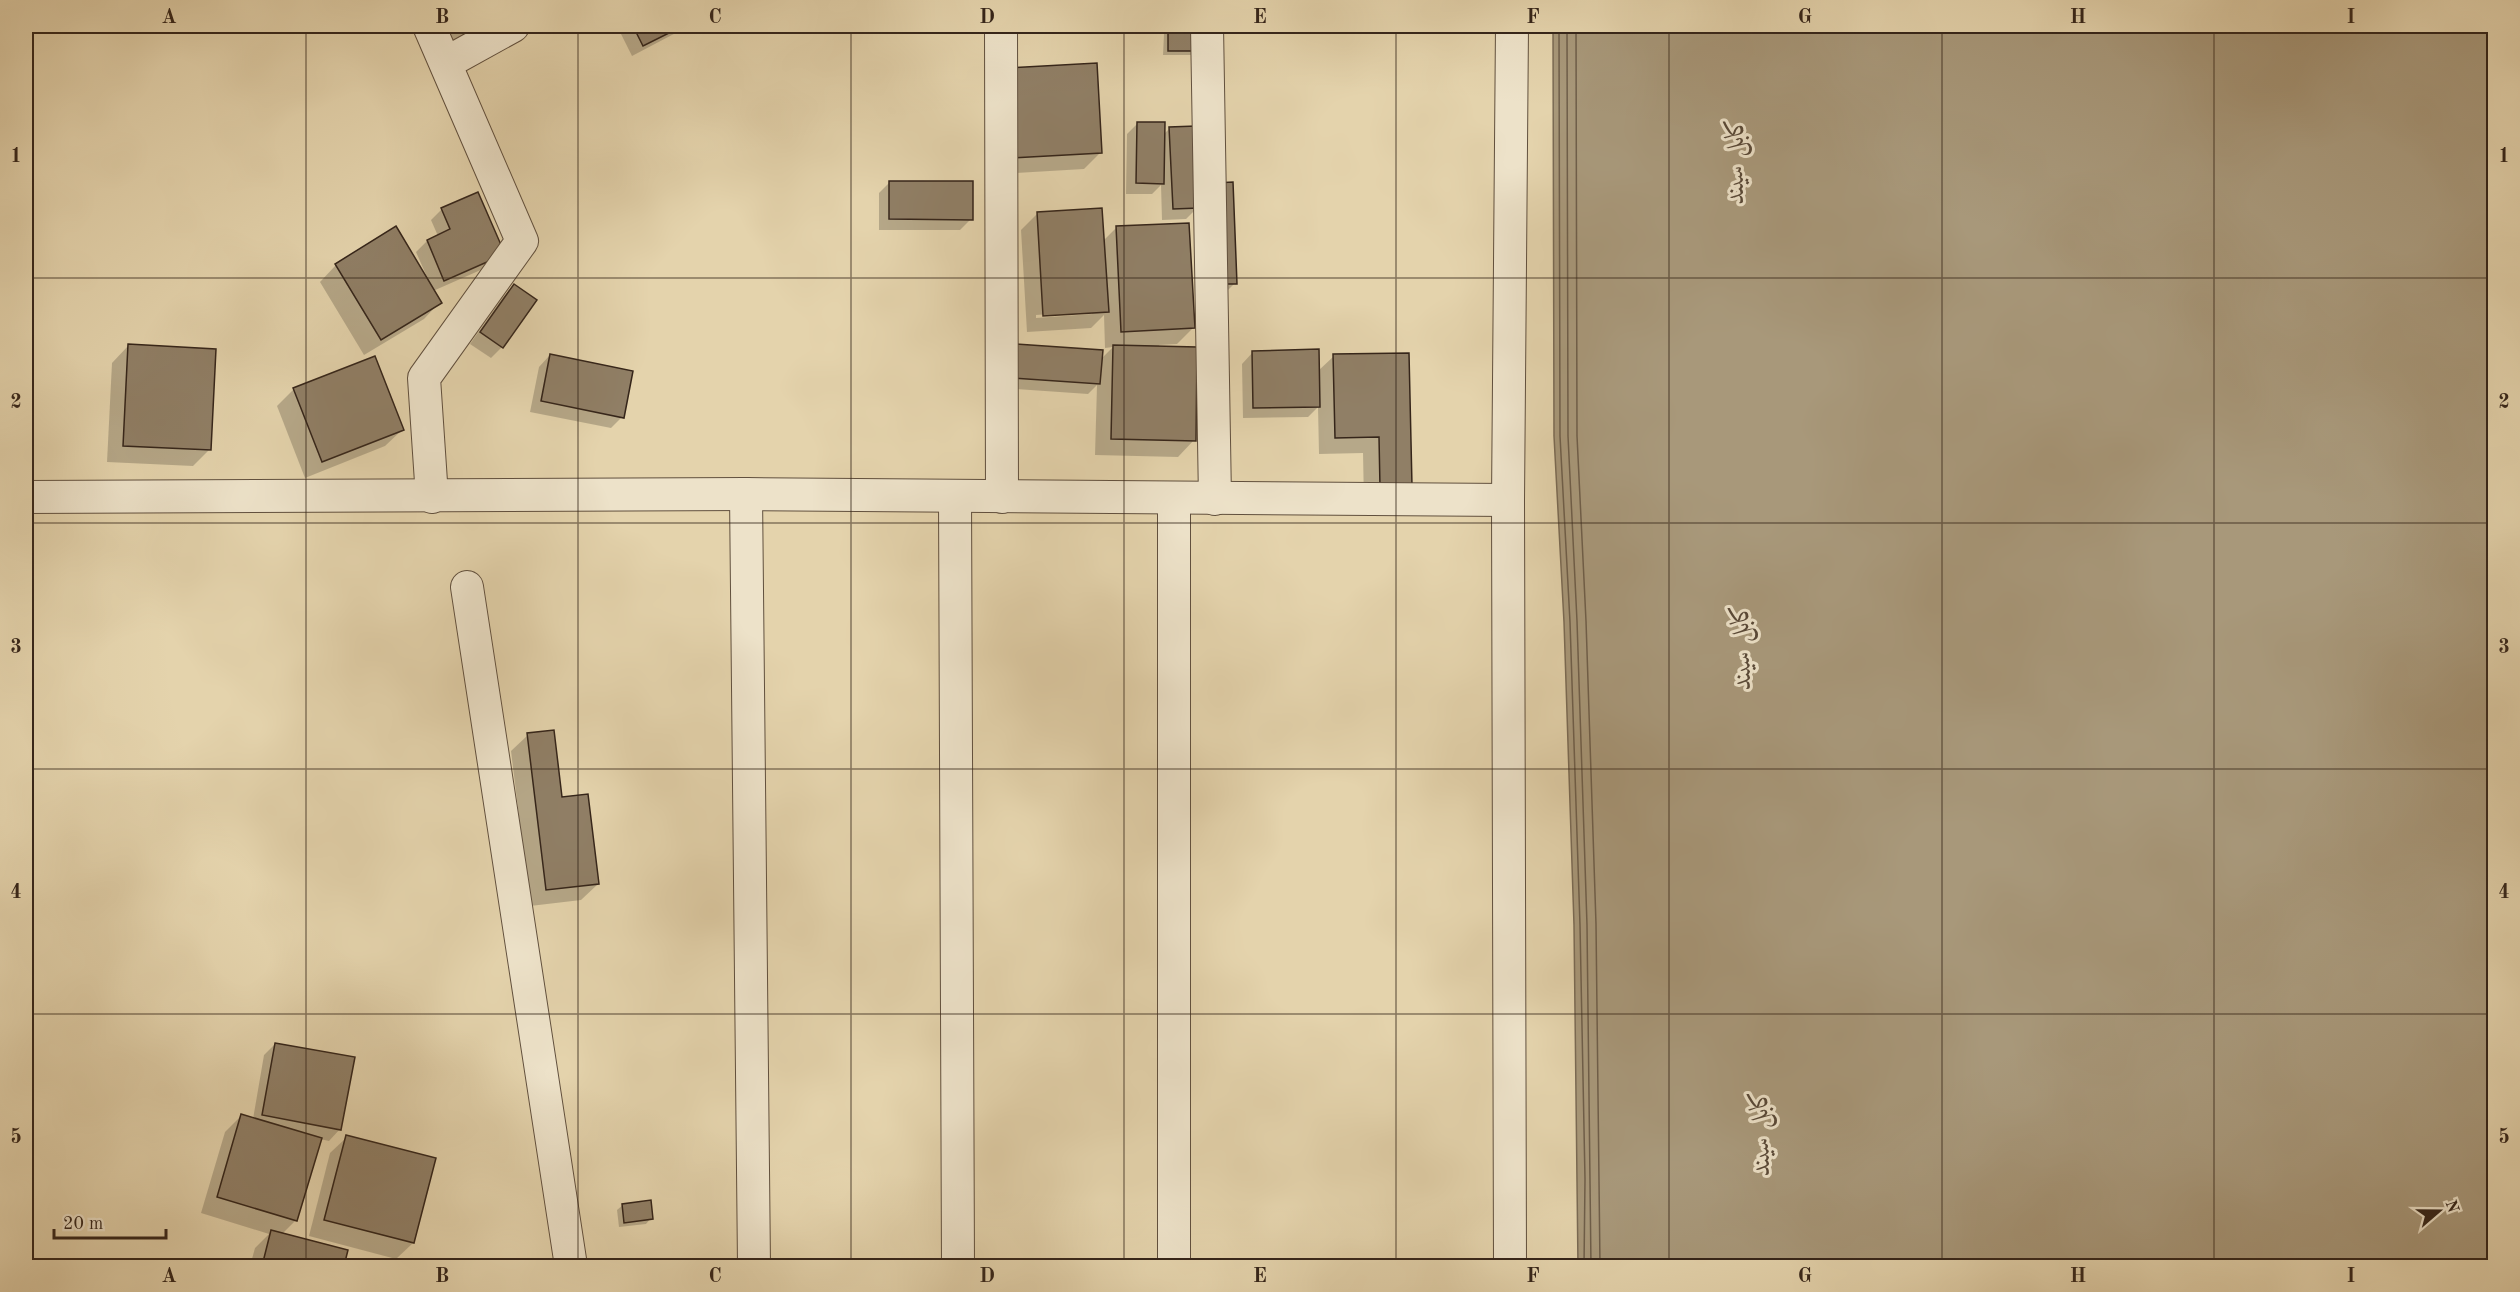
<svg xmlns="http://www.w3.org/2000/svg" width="2520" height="1292" font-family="'Old Standard TT',Amiri,serif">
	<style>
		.water { fill: #a8987a; stroke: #7a6a54; stroke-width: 1.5 }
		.shadow { fill: #0003; fill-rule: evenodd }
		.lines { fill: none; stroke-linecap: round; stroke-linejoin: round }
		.shore { stroke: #6e5e4a; stroke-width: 1.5 }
		.building { fill: #907f66; stroke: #35251a; stroke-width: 1.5 }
		.street-casing { stroke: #61503e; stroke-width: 34 }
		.street { stroke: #ede2c9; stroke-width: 32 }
		.grid { fill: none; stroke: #35251a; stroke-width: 1.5; stroke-opacity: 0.55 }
		.labels { text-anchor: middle; stroke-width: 6; stroke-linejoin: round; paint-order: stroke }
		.water-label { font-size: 26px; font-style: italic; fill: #584837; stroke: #ede2c9 }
		.neatline { fill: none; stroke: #35251a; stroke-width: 2 }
		.grid-label { font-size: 20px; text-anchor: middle; font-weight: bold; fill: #35251a }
	</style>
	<rect width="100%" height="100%" fill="#e4d3ac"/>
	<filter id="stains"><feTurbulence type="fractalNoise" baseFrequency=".00333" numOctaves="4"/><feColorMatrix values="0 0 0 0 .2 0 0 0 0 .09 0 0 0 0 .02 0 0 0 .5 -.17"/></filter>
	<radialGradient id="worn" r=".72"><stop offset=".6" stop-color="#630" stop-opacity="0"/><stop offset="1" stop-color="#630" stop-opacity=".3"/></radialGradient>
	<!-- water -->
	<path class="water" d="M1553 26H2494V1266H1578L1574 925 1564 622 1554 436Z"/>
	<!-- shadow -->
	<g class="shadow">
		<path d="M444 26H513L456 52Z"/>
		<path d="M617 26H689L632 56Z"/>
		<path d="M1115 26H1164L1155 34 1115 33Z"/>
		<path d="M1190 26H1199L1194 55H1163L1164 34 1169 29 1187 28Z"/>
		<path d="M1220 26H1299L1296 28 1220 31Z"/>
		<path d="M1311 26H1373L1366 33 1311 34Z"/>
		<path d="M1095 65 1100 153 1084 169 997 174Z"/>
		<path d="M1138 123 1163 135 1170 128 1197 208 1186 219 1162 220 1161 185 1152 194H1126L1127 134Z"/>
		<path d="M890 182 971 219 960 230H879V193Z"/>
		<path d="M1204 195 1235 283 1224 294Z"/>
		<path d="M442 209 492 265 433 291 440 302 424 319 364 355 320 282 336 265 427 277 416 252 427 241 438 236 431 220Z"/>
		<path d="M1038 213 1103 241 1117 227 1193 328 1177 344 1159 345 1194 440 1178 457 1095 455 1097 385 1088 394 1003 388 1005 357 1101 359 1113 347 1105 348 1104 315 1091 328 1027 332 1021 230ZM1092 311V314L1036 318V315Z"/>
		<path d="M514 286 502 347 491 358 470 344 503 297Z"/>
		<path d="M128 346 210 449 193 466 107 462 112 363Z"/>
		<path d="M1253 352 1318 371 1334 356 1411 485 1364 503 1363 453 1319 454 1318 407 1308 417 1243 418 1242 364Z"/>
		<path d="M550 355 622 417 611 428 530 412 539 367Z"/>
		<path d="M294 389 402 430 385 446 305 478 277 406Z"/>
		<path d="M528 735 560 799 598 884 581 900 530 906 511 751Z"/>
		<path d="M275 1044 340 1129 329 1141 320 1139 296 1220 282 1234 346 1251 342 1266H250L255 1248 269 1234 201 1213 225 1132 241 1116 253 1119 264 1055Z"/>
		<path d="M347 1137 413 1243 396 1259 309 1236 330 1153Z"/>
		<path d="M623 1205 651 1218 646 1224 619 1227 617 1210Z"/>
	</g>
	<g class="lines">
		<!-- shore -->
		<g class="shore">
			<path d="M1559 26 1560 436 1570 622 1580 925 1585 1179 1584 1266"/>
			<path d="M1567 26 1568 436 1577 621 1587 925 1591 1266"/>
			<path d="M1576 26 1577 436 1586 621 1596 924 1600 1266"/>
		</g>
	</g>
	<!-- building -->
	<g class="building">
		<path d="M460 26H502L467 42Z"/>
		<path d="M633 26H683L643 46Z"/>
		<path d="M1168 27 1192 28 1201 51H1168Z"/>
		<path d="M1097 63 1102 153 1013 158 1008 68Z"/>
		<path d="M1137 122H1165L1164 184 1136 183Z"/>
		<path d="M1196 126 1199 208 1173 209 1169 127Z"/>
		<path d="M889 181H973V220L889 219Z"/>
		<path d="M1233 182 1237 284H1219L1215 183Z"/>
		<path d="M478 192 505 254 444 281 427 240 450 229 441 208Z"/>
		<path d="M1102 208 1109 312 1043 316 1037 212Z"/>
		<path d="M1189 223 1195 328 1121 332 1116 226Z"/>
		<path d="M396 226 442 303 381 340 335 264Z"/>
		<path d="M514 284 537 300 503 348 480 332Z"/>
		<path d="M128 344 216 349 211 450 123 446Z"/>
		<path d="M1016 344 1103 350 1100 384 1013 378Z"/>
		<path d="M1113 345 1197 347 1196 441 1111 439Z"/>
		<path d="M1319 349 1320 407 1253 408 1252 351Z"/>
		<path d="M1409 353 1412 486 1380 487 1379 437 1335 438 1333 354Z"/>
		<path d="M550 354 633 371 624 418 541 401Z"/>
		<path d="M375 356 404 430 322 462 293 388Z"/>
		<path d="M554 730 562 797 588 794 599 884 546 890 527 733Z"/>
		<path d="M275 1043 355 1057 341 1130 262 1115Z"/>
		<path d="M241 1114 322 1138 297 1221 217 1197Z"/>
		<path d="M346 1135 436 1158 414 1243 324 1220Z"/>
		<path d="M651 1200 653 1219 624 1223 622 1204Z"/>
		<path d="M271 1230 348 1250 344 1266H262Z"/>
	</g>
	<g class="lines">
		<!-- street casing -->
		<g class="street-casing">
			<g id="street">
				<path d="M429 26 522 241 424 378 432 497"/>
				<path d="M1001 26 1002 497"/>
				<path d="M1207 26 1215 499"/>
				<path d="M446 63 513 26"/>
				<path d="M746 494 754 1266"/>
				<path d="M955 496 958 1266"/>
				<path d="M26 497 746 494 1508 500"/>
				<path d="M1174 498V1266"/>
				<path d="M467 587 571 1266"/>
				<path d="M1510 1266 1508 500 1512 26"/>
			</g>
		</g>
		<!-- street -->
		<use href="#street" class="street"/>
	</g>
	<!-- grid -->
	<path class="grid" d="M306 26V1266M578 26V1266M851 26V1266M1124 26V1266M1396 26V1266M1669 26V1266M1942 26V1266M2214 26V1266M26 278H2494M26 523H2494M26 769H2494M26 1014H2494"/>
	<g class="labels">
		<!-- water labels -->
		<g class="water-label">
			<text transform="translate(1734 160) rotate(-90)" y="9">کابل سيند</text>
			<text transform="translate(1740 646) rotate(-92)" y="9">کابل سيند</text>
			<text transform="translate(1759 1132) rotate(-92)" y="9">کابل سيند</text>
		</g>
	</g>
	<!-- margin -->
	<rect width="2520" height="1292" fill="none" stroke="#e4d3ac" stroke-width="66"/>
	<!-- north arrow -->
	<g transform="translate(2439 1211) rotate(70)" stroke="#ede2c9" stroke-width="4.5" paint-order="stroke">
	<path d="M0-4.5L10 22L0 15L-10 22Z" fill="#35251a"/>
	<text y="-9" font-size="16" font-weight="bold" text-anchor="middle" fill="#35251a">N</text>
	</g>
	<!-- scale -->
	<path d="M54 1229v9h112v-9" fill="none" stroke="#35251a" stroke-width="3"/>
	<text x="63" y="1229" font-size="18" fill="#35251a" stroke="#ede2c9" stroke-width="4.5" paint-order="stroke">20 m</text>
	<rect x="33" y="33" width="2454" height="1226" class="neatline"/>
	<g class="grid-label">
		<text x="169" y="23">A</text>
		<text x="442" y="23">B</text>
		<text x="715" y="23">C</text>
		<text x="987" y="23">D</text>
		<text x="1260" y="23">E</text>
		<text x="1533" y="23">F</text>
		<text x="1805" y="23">G</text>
		<text x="2078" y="23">H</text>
		<text x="2351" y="23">I</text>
		<text x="16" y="162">1</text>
		<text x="2504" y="162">1</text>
		<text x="16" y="408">2</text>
		<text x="2504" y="408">2</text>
		<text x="16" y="653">3</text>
		<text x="2504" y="653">3</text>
		<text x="16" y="898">4</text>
		<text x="2504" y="898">4</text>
		<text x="16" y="1143">5</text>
		<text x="2504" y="1143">5</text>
		<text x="169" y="1282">A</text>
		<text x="442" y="1282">B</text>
		<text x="715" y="1282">C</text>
		<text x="987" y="1282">D</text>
		<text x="1260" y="1282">E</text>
		<text x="1533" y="1282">F</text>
		<text x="1805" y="1282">G</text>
		<text x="2078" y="1282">H</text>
		<text x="2351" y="1282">I</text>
	</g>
	<rect width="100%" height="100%" filter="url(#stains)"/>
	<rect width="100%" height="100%" fill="url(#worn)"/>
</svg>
